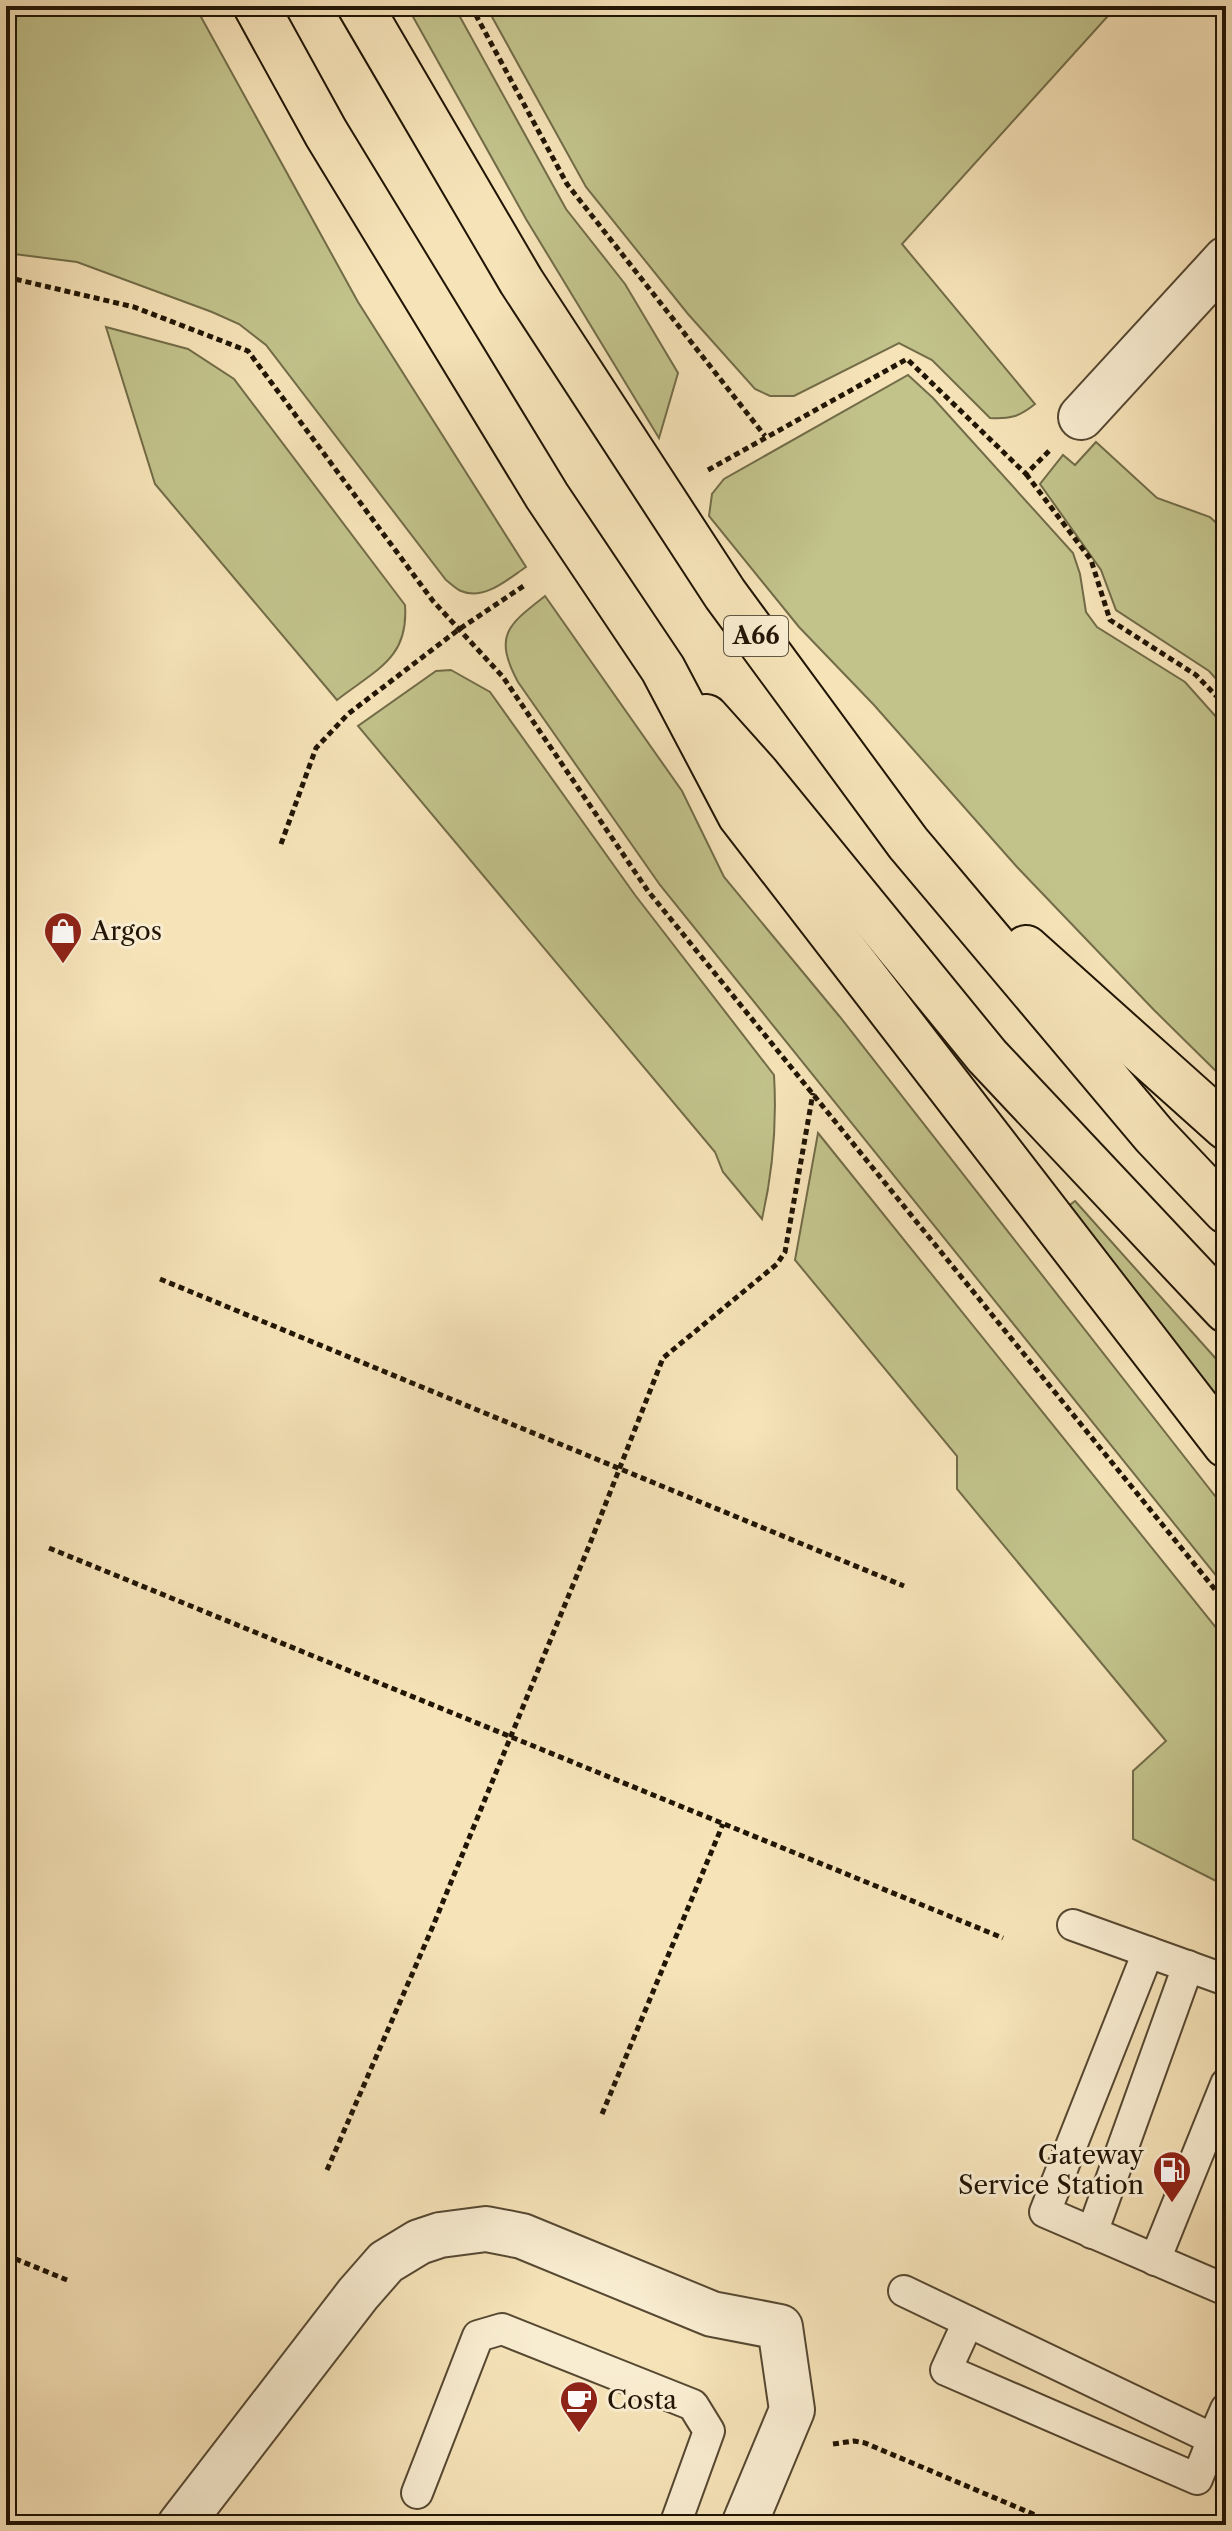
<svg xmlns="http://www.w3.org/2000/svg" width="1232" height="2531" font-family="'Libre Caslon Text',serif">
	<style>
		.green { fill: #c2c28b; stroke: #726c48; stroke-width: 2 }
		.lines { fill: none; stroke-linecap: round; stroke-linejoin: round }
		.lane-casing { stroke: #564832; stroke-width: 34 }
		.street-casing { stroke: #564832; stroke-width: 48 }
		.highway-casing { stroke: #211505; stroke-width: 48 }
		.path { stroke: #211505; stroke-width: 5; stroke-dasharray: 6 4; stroke-linecap: butt }
		.lane { stroke: #f9edd1; stroke-width: 30 }
		.street { stroke: #f9edd1; stroke-width: 44 }
		.highway { stroke: #f6e3b8; stroke-width: 44 }
		.labels { text-anchor: middle; stroke-width: 6; stroke-linejoin: round; paint-order: stroke }
		.shield { fill: #f9edd1; stroke: #625642; stroke-width: 2 }
		.shield-label { font-size: 24px; font-weight: bold; fill: #211505 }
		.poi-label { font-size: 26px; fill: #211505; stroke: #f9edd1; text-anchor: start }
	</style>
	<rect width="100%" height="100%" fill="#f6e3b8"/>
	<filter id="stains"><feTurbulence type="fractalNoise" baseFrequency=".0025" numOctaves="4"/><feColorMatrix values="0 0 0 0 .2 0 0 0 0 .09 0 0 0 0 .02 0 0 0 .5 -.17"/></filter>
	<radialGradient id="worn" r=".72"><stop offset=".6" stop-color="#630" stop-opacity="0"/><stop offset="1" stop-color="#630" stop-opacity=".3"/></radialGradient>
	<!-- green -->
	<g class="green">
		<path d="M6 6H195L358 302 526 567C508 579 484 601 461 591 456 589 450 583 446 580L266 345 239 324 212 312 77 262 6 253Z"/>
		<path d="M407 6H454L566 209 625 284 678 373 659 438 526 219Z"/>
		<path d="M486 6H1117L902 244 1035 404C1019 417 1010 419 990 418L932 360 899 343 794 396H770L755 389 688 314 586 187Z"/>
		<path d="M106 327 188 349 234 379 405 605C409 659 375 670 337 700L155 484Z"/>
		<path d="M908 375 933 398 1073 553 1080 574 1086 612 1097 627 1185 682 1226 728V1081L1154 1010 1017 867 874 705 799 627 709 516 712 494 724 479Z"/>
		<path d="M1096 442 1157 498 1210 517 1226 532V690L1209 671 1116 610 1101 570 1040 484 1063 455 1075 465Z"/>
		<path d="M545 596 682 791 724 877 840 1017 1226 1510V1588L660 885 518 682C493 635 508 625 545 596Z"/>
		<path d="M451 670 490 692 635 895 774 1075C777 1125 773 1171 762 1219L723 1172 715 1152 358 726 436 671Z"/>
		<path d="M818 1133 1226 1640V1886L1133 1839V1771L1166 1741 957 1489V1456L795 1260Z"/>
		<path d="M1075 1201 1226 1370V1415L1067 1207Z"/>
	</g>
	<g class="lines">
		<!-- lane casing -->
		<g class="lane-casing">
			<g id="lane">
				<path d="M1073 1925 1226 1980"/>
				<path d="M1148 1952 1045 2212 1226 2290"/>
				<path d="M1092 2233 1188 1966"/>
				<path d="M1155 2260 1226 2084"/>
				<path d="M904 2291 1213 2439 1226 2409"/>
				<path d="M968 2322 946 2370 1197 2479 1213 2439"/>
				<path d="M417 2493 478 2336 502 2329 693 2405 709 2431 675 2525"/>
			</g>
		</g>
		<!-- street casing -->
		<g class="street-casing">
			<g id="street">
				<path d="M1081 417 1226 259"/>
				<path d="M180 2525 358 2294 386 2262 419 2242 440 2235 486 2229 522 2236 712 2314 780 2327 792 2410 744 2525"/>
			</g>
		</g>
		<!-- highway casing -->
		<g class="highway-casing">
			<g id="highway">
				<path d="M256 6 326 133 547 496 663 669 740 815 1226 1445"/>
				<path d="M360 6 521 281 725 594 908 843 1154 1135 1226 1211"/>
				<path d="M706 717 757 774 987 1056 1226 1310"/>
				<path d="M1026 948 1226 1127"/>
			</g>
		</g>
		<!-- path -->
		<g class="path">
			<path d="M471 6 567 184 765 436"/>
			<path d="M6 277 134 307 248 351 433 601 503 677 648 891 1226 1603"/>
			<path d="M708 470 907 359 1026 474 1049 451"/>
			<path d="M1026 474 1091 560 1110 620 1196 675 1226 706"/>
			<path d="M281 844 316 748 348 714 458 630 525 585"/>
			<path d="M160 1279 904 1586"/>
			<path d="M49 1548 1003 1938"/>
			<path d="M602 2114 723 1824"/>
			<path d="M327 2170 433 1926 589 1546 663 1358 777 1264 785 1252 813 1093"/>
			<path d="M6 2255 67 2280"/>
			<path d="M833 2444 854 2441 865 2443 1059 2525"/>
		</g>
		<!-- lane -->
		<use href="#lane" class="lane"/>
		<!-- street -->
		<use href="#street" class="street"/>
		<!-- highway -->
		<use href="#highway" class="highway"/>
	</g>
	<!-- icons -->
	<defs>
		<g id="shop-pin" transform="scale(2)"><path d="M0 17L-7.5 6A9.5 9.5 0 1 1 7.5 6Z" fill="#8f2418" stroke="#f9edd1"/><path d="M-5-2.5h2.3a2.7 3.5 0 0 1 5.4 0H5L5.5 6h-11ZM-1.5-2.5h3a1.5 2.3 0 0 0-3 0Z" fill="#fff"/></g>
		<g id="fuel-pin" transform="scale(2)"><path d="M0 17L-7.5 6A9.5 9.5 0 1 1 7.5 6Z" fill="#8f2418" stroke="#f9edd1"/><path d="M-5.5-6h7V0h2V4h1.3V-2.5L3-4.5l.8-.8L6-3V5H2.5V1h-1V6h-7ZM-4.2-4.7v3.2H.2V-4.7Z" fill="#fff"/></g>
		<g id="cafe-pin" transform="scale(2)"><path d="M0 17L-7.5 6A9.5 9.5 0 1 1 7.5 6Z" fill="#8f2418" stroke="#f9edd1"/><path d="M-5.5-4.5H6V0H3Q3 3.5 0 3.5H-2.5Q-5.5 3.5-5.5 0ZM3-3.2v2h1.7v-2ZM-6 4.5H4V6H-6Z" fill="#fff"/></g>
	</defs>
	<g fill-rule="evenodd">
		<use href="#shop-pin" x="63" y="931"/>
		<use href="#fuel-pin" x="1172" y="2170"/>
		<use href="#cafe-pin" x="579" y="2400"/>
	</g>
	<g class="labels">
		<!-- shield labels -->
		<rect class="shield" x="724" y="616" width="64" height="40" rx="6"/>
		<g class="shield-label">
			<text x="756" y="644">A66</text>
		</g>
		<!-- poi labels -->
		<g class="poi-label">
			<text x="91" y="940">Argos</text>
			<text x="1144" y="2164" text-anchor="end">Gateway<tspan x="1144" dy="30">Service Station</tspan></text>
			<text x="607" y="2409">Costa</text>
		</g>
	</g>
	<!-- margin -->
	<rect width="1232" height="2531" fill="none" stroke="#f6e3b8" stroke-width="32"/>
	<rect x="8" y="8" width="1216" height="2515" fill="none" stroke="#211505" stroke-width="4"/>
	<rect x="16" y="16" width="1200" height="2499" fill="none" stroke="#211505" stroke-width="2"/>
	<rect width="100%" height="100%" filter="url(#stains)"/>
	<rect width="100%" height="100%" fill="url(#worn)"/>
</svg>
